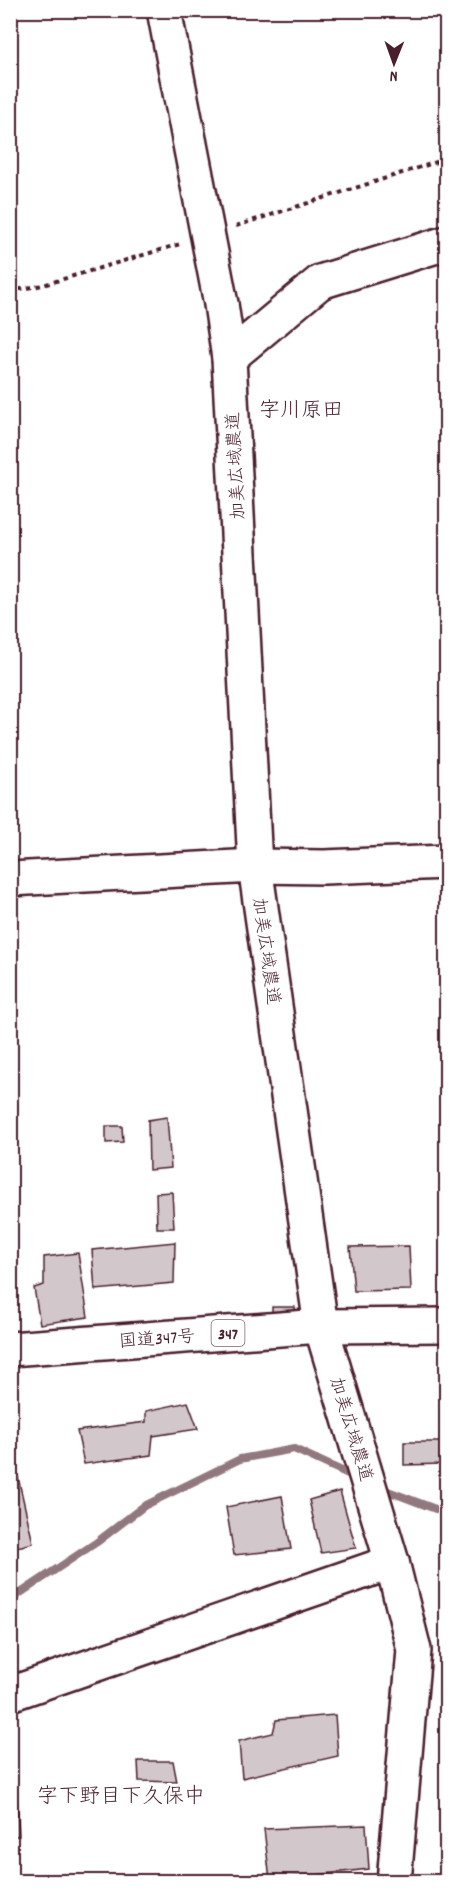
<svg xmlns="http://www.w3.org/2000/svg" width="457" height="1892" font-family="Dekko,'Klee One',sans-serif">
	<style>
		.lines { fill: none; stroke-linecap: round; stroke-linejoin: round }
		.stream { stroke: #91787e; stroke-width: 8 }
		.building { fill: #d2c7cb; stroke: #4a1f2b; stroke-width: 1.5 }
		.minor-casing { stroke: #4a1f2b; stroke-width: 38 }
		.tertiary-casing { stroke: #4a1f2b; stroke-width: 38 }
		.trunk-casing { stroke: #4a1f2b; stroke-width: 38 }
		.path { stroke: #4a1f2b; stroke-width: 4; stroke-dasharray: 4.5 4.5; stroke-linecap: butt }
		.minor { stroke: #fff; stroke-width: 33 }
		.tertiary { stroke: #fff; stroke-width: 33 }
		.trunk { stroke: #fff; stroke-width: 33 }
		.tertiary-bridge-casing { stroke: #4a1f2b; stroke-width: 38; stroke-linecap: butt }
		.tertiary-bridge { stroke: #fff; stroke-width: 33 }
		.labels { text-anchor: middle; stroke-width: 6; stroke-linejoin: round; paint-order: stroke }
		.shield { fill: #fff; stroke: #80626b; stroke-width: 1.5 }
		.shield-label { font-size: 16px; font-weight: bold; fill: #4a1f2b }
		.street-label { font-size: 18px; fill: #4a1f2b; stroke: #fff }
		.quarter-label { font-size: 21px; fill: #4a1f2b; stroke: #fff }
	</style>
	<rect width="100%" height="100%" fill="#fff"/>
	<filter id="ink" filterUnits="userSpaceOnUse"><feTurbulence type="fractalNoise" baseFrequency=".0167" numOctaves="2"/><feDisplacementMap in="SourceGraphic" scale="12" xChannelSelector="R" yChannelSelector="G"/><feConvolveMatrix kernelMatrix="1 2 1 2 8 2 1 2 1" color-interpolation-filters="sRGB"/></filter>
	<g filter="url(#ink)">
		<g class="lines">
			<!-- stream -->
			<g class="stream">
				<path d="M380 1488 446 1513"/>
				<path d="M10 1600 97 1542 144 1506 240 1459 294 1449 357 1478"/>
			</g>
		</g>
		<!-- building -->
		<g class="building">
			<path d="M167 1117 171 1168 149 1170 148 1120Z"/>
			<path d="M106 1126H122L123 1142 106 1143Z"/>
			<path d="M172 1192 174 1228H157L156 1193Z"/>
			<path d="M175 1242 174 1283 95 1290 92 1250Z"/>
			<path d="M409 1246 411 1290 354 1291 350 1247Z"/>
			<path d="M78 1253 88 1317 40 1324 34 1288 44 1285V1257Z"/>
			<path d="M272 1307H295L298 1322 272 1324Z"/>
			<path d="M10 1392 15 1458 10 1459Z"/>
			<path d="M188 1402 198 1429 153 1436 151 1455 84 1464 77 1431 146 1422V1411Z"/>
			<path d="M404 1442H444L443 1464 404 1465Z"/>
			<path d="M18 1477 33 1543 10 1549V1479Z"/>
			<path d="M340 1491 356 1548 321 1553 309 1500Z"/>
			<path d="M282 1496 291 1549 234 1555 226 1507Z"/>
			<path d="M335 1715 338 1756 242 1778 239 1741 273 1733 276 1720Z"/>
			<path d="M138 1761H173L177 1782 139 1781Z"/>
			<path d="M10 1799H17L19 1836H10Z"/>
			<path d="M366 1825 369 1869 270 1880 264 1829Z"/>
		</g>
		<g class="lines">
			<!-- minor casing -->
			<g class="minor-casing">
				<g id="minor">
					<path d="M229 358 320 282 446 243"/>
					<path d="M10 879 255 866 324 867 446 862"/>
					<path d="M10 1694 392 1562"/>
				</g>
			</g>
			<!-- tertiary casing -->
			<g class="tertiary-casing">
				<path id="tertiary" d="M221 304 229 358 255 866 321 1326 392 1562 414 1650 394 1882"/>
			</g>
			<!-- trunk casing -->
			<g class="trunk-casing">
				<path id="trunk" d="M10 1349 321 1326 446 1325"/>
			</g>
			<!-- path -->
			<g class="path">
				<path d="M236 226 446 159"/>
				<path d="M10 291 43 285 180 244"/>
			</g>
			<!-- minor -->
			<use href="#minor" class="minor"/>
			<!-- tertiary -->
			<use href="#tertiary" class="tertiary"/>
			<!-- trunk -->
			<use href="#trunk" class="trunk"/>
			<!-- tertiary-bridge casing -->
			<g class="tertiary-bridge-casing">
				<path id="tertiary-bridge" d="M164 10 221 304"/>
			</g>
			<!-- tertiary-bridge -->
			<use href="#tertiary-bridge" class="tertiary-bridge"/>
		</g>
	</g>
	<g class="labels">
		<!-- shield labels -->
		<rect class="shield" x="211.5" y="1320" width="33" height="26" rx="4.5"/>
		<g class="shield-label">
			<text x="228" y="1339">347</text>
		</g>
		<!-- street labels -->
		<g class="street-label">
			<text transform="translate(235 466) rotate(-93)" y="6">加美広域農道</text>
			<text transform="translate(267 951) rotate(82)" y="6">加美広域農道</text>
			<text transform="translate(157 1338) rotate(-4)" y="6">国道347号</text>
			<text transform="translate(352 1429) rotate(73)" y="6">加美広域農道</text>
		</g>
		<!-- quarter labels -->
		<g class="quarter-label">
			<text x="301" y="416">字川原田</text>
			<text x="121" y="1802">字下野目下久保中</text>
		</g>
	</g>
	<!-- margin -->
	<rect width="457" height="1892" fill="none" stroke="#fff" stroke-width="36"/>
	<rect x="18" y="18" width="421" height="1856" fill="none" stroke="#4a1f2b" stroke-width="2" filter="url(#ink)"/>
	<!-- north arrow -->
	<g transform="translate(394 63) rotate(181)" stroke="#ffffff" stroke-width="4.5" paint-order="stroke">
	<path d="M0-4.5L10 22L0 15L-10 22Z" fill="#4a1f2b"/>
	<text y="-9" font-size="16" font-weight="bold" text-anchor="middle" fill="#4a1f2b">N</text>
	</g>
</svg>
